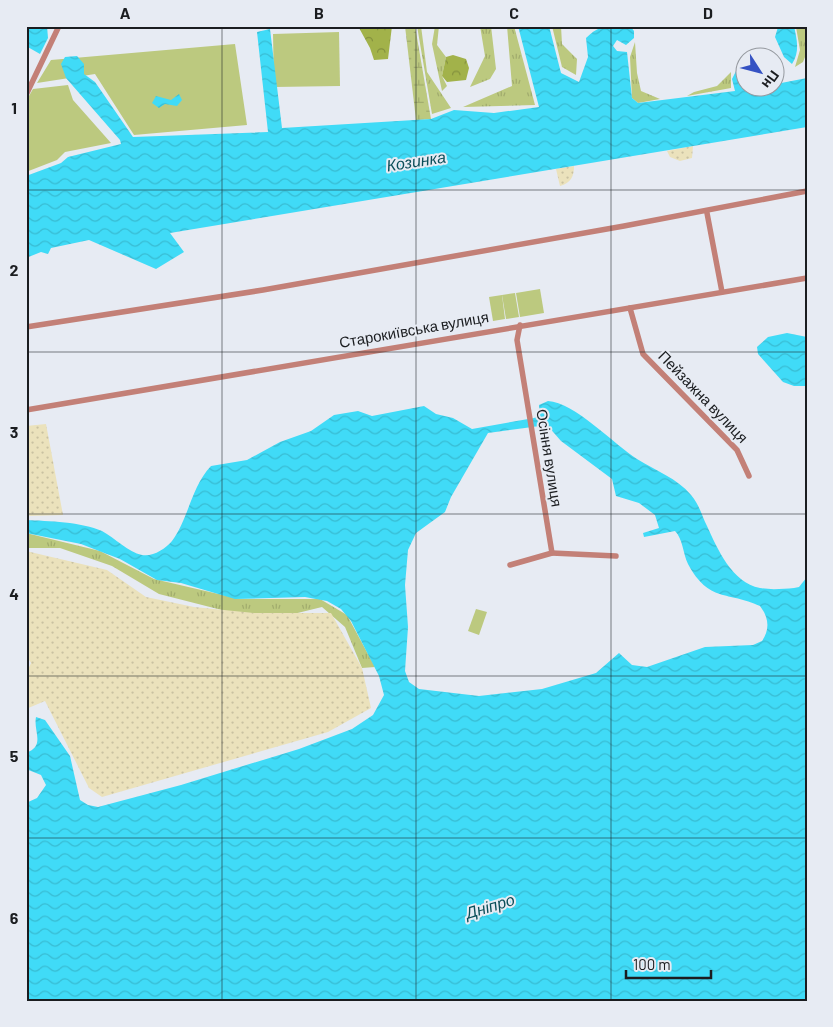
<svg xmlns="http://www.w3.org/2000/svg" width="833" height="1027" font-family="Barlow,sans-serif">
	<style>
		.grass { fill: url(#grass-tufts) }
		.forest { fill: url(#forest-crowns) }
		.wetland { fill: url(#wetland-marsh) }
		.sand { fill: url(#sand-dots) }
		.garden { fill: #bcc97f }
		.water { fill: url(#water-waves); fill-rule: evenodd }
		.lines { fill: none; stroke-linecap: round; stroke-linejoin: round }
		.minor { stroke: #c38077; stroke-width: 5.5 }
		.grid { fill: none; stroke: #1b1d20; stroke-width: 1; stroke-opacity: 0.55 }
		.labels { text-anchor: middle; stroke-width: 4; stroke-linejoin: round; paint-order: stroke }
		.street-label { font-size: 15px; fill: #1b1d20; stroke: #e7ebf3 }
		.water-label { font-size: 16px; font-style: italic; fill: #0b4e59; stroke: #e7ebf3 }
		.neatline { fill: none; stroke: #1b1d20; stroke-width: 2 }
		.grid-label { font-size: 16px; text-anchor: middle; font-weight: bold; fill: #1b1d20 }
	</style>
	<defs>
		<pattern id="grass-tufts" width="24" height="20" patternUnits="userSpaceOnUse" patternTransform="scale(1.25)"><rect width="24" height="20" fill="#bcc97f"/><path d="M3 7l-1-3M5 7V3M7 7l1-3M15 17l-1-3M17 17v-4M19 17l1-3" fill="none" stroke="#a1ac6d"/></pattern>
		<pattern id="forest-crowns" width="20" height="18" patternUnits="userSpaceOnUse" patternTransform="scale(1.25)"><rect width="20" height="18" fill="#a2b24a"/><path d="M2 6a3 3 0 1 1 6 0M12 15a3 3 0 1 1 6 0" fill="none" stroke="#83903d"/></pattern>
		<pattern id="wetland-marsh" width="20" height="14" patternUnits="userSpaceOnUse" patternTransform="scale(1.25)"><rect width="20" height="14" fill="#bcc97f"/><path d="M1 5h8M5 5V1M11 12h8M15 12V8" fill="none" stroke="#a1ac6d"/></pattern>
		<pattern id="sand-dots" width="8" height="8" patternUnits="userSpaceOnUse" patternTransform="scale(1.25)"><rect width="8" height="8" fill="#ebe2bc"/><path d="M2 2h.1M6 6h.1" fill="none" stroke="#c9c1a1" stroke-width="1.8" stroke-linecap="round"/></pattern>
		<pattern id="water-waves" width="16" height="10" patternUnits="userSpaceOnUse" patternTransform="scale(1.25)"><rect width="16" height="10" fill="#40dbf7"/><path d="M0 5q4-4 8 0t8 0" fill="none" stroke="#38bcd3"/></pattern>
	</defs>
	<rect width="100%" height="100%" fill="#e7ebf3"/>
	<!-- grass -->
	<g class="grass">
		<path d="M417 26H421L427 72 451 108 432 114Z"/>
		<path d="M435 26H439L437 45 446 57 442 76 447 86 442 91 432 44Z"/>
		<path d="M480 26H491L496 69 490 79 470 87 485 56Z"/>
		<path d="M507 26H514L535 105 463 107 512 86Z"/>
		<path d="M552 26H561L562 44 577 59 576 75 562 67Z"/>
		<path d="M794 26H807V52L803 62 795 67 800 50 796 27Z"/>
		<path d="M635 42 637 73 641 91 660 99 638 103 632 98 630 57Z"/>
		<path d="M731 72V88L687 96 694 92 717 86Z"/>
		<path d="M26 533 100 551 154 579 240 599H320L347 615 375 667 362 668 345 627 322 607 265 621 159 594 112 566 60 548H26Z"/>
	</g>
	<!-- forest -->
	<g class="forest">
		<path d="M358 26H392L388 59 374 60 370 48Z"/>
		<path d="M453 55 466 59 469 68 466 80 447 82 442 76 446 57Z"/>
	</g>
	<!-- wetland -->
	<path class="wetland" d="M405 26H415L431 119 416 120Z"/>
	<!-- sand -->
	<g class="sand">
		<path d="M693 146 692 158 680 161 670 157 667 151Z"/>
		<path d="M574 166C574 176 571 183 560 186L556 169Z"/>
		<path d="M46 424 63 515 26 516V426Z"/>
		<path d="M26 551 107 570 146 597 194 607 254 613H331L362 668 371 708 328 732 102 797 89 788 45 701 26 709V674L31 663 26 655Z"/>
	</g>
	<!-- garden -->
	<g class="garden">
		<path d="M339 32 340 86 274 87 273 34Z"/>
		<path d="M235 44 247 125 134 135 95 74 37 83 51 60Z"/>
		<path d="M68 85 73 100 111 143 65 152 57 160 26 172V101L33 89Z"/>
		<path d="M540 289 544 313 520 317 516 293Z"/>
		<path d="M515 293 519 317 506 319 502 295Z"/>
		<path d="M502 295 505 319 493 321 489 297Z"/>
		<path d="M476 609 487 612 479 635 468 631Z"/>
	</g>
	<!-- water -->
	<g class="water">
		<path d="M26 26H47L48 38 40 54 26 46Z"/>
		<path d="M518 26H549L561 73 579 82 588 57 586 38C601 23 610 26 630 26L634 31V38L626 45 617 40 613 46 617 51 627 52 632 98 638 103 735 91 732 79 738 67 745 76 746 88H776V84L807 78V127L170 233 184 252 156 269 89 240 51 248 48 254 41 252 26 258V176L61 163 68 157 121 144 120 140 66 78 61 64 65 57 77 56 84 64V74L95 82 133 137 268 132 257 32 270 29 282 128 431 119 454 110 494 113 539 107Z"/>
		<path d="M794 26C797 40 800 52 792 64L784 57 775 37 778 27Z"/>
		<path d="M179 94 182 100 177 106 165 104 159 108 152 103 156 96 171 100Z"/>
		<path d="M787 333 807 337V386H794L783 382 758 354 757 347 768 337Z"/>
		<path d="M548 401C574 402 615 445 637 459 656 471 677 478 691 495 699 504 702 516 707 526 717 548 732 583 760 588 770 590 783 589 794 588L799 587 807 577V1001H26V803L37 798 46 785 41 775 26 769V753C46 746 33 731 36 717L45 720 70 756 80 800 88 805 98 807 181 785 299 749 352 729 373 715 384 695 379 676 351 621 341 609 327 601 305 597 235 599 181 583 157 580 120 559 81 544 26 533V520C48 521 82 522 102 531 115 538 128 552 142 555 153 557 165 549 172 541 189 518 191 487 211 466L247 460 280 442 311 431 334 415 358 411 372 416 424 406 436 414 453 418 472 429 534 418 540 415 539 405ZM547 425 561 441 612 479 616 496 639 503 655 515 659 528 643 533 644 537 675 531C683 539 683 554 688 564 709 603 728 591 760 606 769 618 770 629 762 641L753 645 705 647 647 667 632 665 619 653 596 673 542 689 479 696 419 689 409 682 405 671 408 627 405 585 408 550 416 533 445 512 451 497 488 433Z"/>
	</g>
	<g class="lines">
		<!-- minor -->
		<g class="minor">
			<path d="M26 95 59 26"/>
			<path d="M707 213 722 292"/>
			<path d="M630 308 643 354 737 450 749 476"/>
			<path d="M26 327 263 290 624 226 807 191"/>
			<path d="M26 410 807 278"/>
			<path d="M552 553 616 556"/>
			<path d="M510 565 552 553 517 340 520 325"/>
		</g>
	</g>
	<!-- grid -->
	<path class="grid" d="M222 26V1001M416 26V1001M611 26V1001M26 190H807M26 352H807M26 514H807M26 676H807M26 838H807"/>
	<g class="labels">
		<!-- street labels -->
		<g class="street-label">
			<text transform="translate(414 330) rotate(-10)" y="5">Старокиївська вулиця</text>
			<text transform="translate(703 397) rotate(46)" y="5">Пейзажна вулиця</text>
			<text transform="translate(549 458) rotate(81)" y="5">Осіння вулиця</text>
		</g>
		<!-- water labels -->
		<g class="water-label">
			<text transform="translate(416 161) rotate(-9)" y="6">Козинка</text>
			<text transform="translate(490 906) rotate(-17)" y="6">Дніпро</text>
		</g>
	</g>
	<!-- border -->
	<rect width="833" height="1027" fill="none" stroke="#e7ebf3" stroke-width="55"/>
	<!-- north arrow -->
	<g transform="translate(760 72) rotate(126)"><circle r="24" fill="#e7ebf3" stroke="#95999f"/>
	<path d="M0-4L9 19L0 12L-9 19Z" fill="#3552c3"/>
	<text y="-8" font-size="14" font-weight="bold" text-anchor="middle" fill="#1b1d20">Пн</text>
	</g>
	<!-- scale -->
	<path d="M626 970v8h85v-8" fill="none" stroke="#1b1d20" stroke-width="2.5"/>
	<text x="633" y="970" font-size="15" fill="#1b1d20" stroke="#e7ebf3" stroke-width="4" paint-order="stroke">100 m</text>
	<rect x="28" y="28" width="778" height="972" class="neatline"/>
	<g class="grid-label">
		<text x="125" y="19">A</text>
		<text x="319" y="19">B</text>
		<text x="514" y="19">C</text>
		<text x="708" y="19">D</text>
		<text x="14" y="114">1</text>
		<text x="14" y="276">2</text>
		<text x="14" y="438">3</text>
		<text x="14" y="600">4</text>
		<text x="14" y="762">5</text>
		<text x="14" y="924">6</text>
	</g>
</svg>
